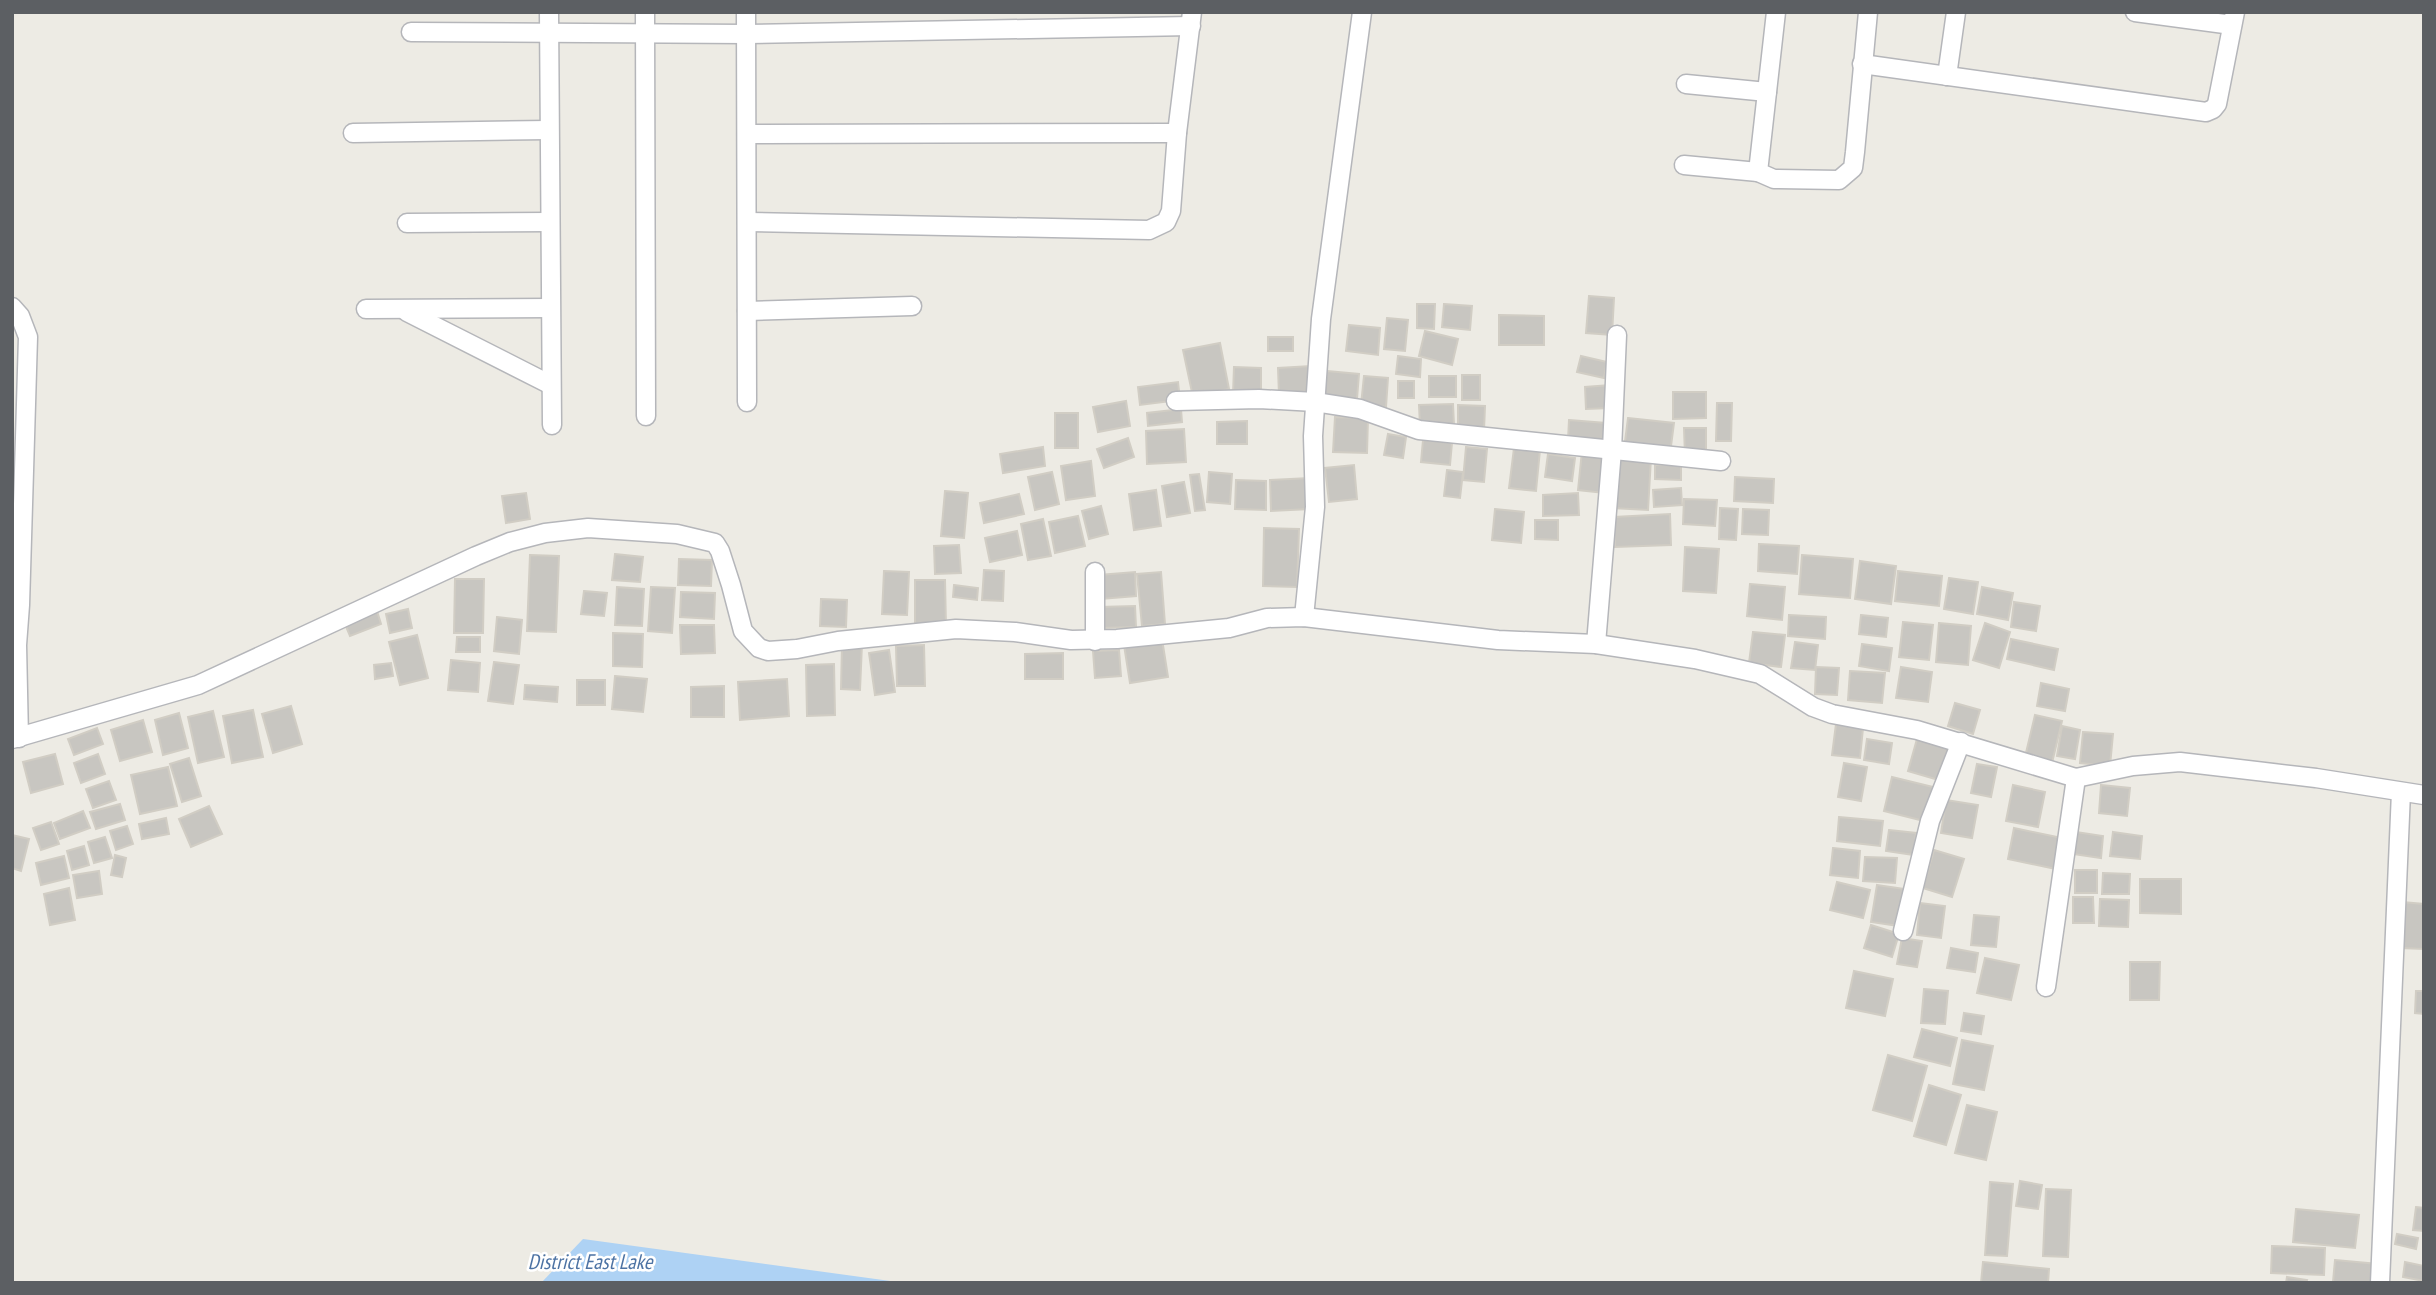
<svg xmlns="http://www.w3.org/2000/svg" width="2436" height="1295" font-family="'PT Sans Narrow',sans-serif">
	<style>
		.water { fill: #aed2f4 }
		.building { fill: #c8c6c1; stroke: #d1cdc4; stroke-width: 2 }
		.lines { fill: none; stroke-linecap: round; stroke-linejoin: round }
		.street-casing { stroke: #b5b6ba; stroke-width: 21 }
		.street { stroke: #fff; stroke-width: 18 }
		.labels { text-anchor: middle; stroke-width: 5; stroke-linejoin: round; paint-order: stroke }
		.water-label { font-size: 21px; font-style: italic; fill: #4d73a4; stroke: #fff }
	</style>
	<rect width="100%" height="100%" fill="#edebe4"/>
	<!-- water -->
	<path class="water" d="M583 1239 905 1283H541Z"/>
	<!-- building -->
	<g class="building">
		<path d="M1589 296 1614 298 1612 335 1586 333Z"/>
		<path d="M1417 304H1435L1434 329 1417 328Z"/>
		<path d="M1444 304 1472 306 1470 330 1442 327Z"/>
		<path d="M1499 315 1544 316V345H1499Z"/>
		<path d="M1387 318 1408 320 1405 351 1384 349Z"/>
		<path d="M1349 325 1380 328 1378 355 1346 351Z"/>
		<path d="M1425 331 1458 339 1452 365 1419 356Z"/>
		<rect x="1268" y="337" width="25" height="14"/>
		<path d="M1220 343 1229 389 1193 397 1183 350Z"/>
		<path d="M1398 356 1421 359 1420 377 1396 374Z"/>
		<path d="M1581 356 1607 362 1604 378 1577 372Z"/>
		<path d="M1311 366 1312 393 1279 395 1278 368Z"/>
		<path d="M1234 367 1261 368V395L1233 394Z"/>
		<path d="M1327 371 1359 374 1357 399 1324 396Z"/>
		<rect x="1462" y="375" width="18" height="25"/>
		<path d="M1364 376 1388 378 1386 407 1361 405Z"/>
		<rect x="1429" y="376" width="27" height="21"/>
		<rect x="1398" y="381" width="16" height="17"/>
		<path d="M1178 382 1180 400 1140 405 1138 387Z"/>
		<path d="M1610 385 1611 408 1586 409 1585 387Z"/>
		<path d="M1673 392H1706V418L1673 419Z"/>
		<path d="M1126 401 1130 426 1098 432 1093 407Z"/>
		<path d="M1717 403H1732L1731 441H1716Z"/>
		<path d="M1453 404 1454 425 1420 426 1419 405Z"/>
		<path d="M1458 405 1485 406 1484 431H1458Z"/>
		<path d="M1181 409 1182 422 1148 426 1147 413Z"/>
		<rect x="1055" y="413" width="23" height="35"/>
		<path d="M1335 417 1368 418 1367 453 1333 452Z"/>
		<path d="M1628 418 1674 423 1670 454 1624 449Z"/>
		<path d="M1569 420 1606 423 1605 442 1568 440Z"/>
		<path d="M1247 421V444H1217V422Z"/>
		<path d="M1684 428H1706V456H1685Z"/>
		<path d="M1184 429 1186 462 1147 464 1146 431Z"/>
		<path d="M1388 434 1406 437 1403 458 1384 455Z"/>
		<path d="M1128 438 1134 457 1104 468 1097 449Z"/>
		<path d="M1423 440 1452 443 1450 465 1421 462Z"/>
		<path d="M1043 447 1045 466 1003 473 1000 454Z"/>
		<path d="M1466 447 1487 449 1484 482 1463 480Z"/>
		<path d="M1514 448 1540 450 1536 491 1509 488Z"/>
		<path d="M1582 451 1607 454 1604 493 1578 490Z"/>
		<path d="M1548 454 1575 458 1572 481 1545 477Z"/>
		<path d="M1615 456 1651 458 1648 510 1612 508Z"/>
		<path d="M1091 461 1095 496 1066 500 1061 466Z"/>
		<path d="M1354 465 1357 499 1329 502 1325 468Z"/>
		<path d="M1655 465H1681V480L1655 479Z"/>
		<path d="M1447 470 1463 472 1460 498 1444 496Z"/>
		<path d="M1052 472 1059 504 1035 510 1028 477Z"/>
		<path d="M1209 472 1232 474 1230 504 1207 502Z"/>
		<path d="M1199 474 1205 510 1195 511 1190 475Z"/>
		<path d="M1735 477 1774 479 1773 503 1734 501Z"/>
		<path d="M1309 478 1310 509 1271 511 1270 480Z"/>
		<path d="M1236 480 1266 481V510L1235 509Z"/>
		<path d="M1184 482 1190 513 1167 517 1162 486Z"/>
		<path d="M1681 488 1682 505 1654 507 1653 490Z"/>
		<path d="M1156 490 1161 526 1134 530 1129 494Z"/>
		<path d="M945 491 968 493 964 538 941 536Z"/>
		<path d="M526 493 530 519 506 523 502 496Z"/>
		<path d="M1578 493 1579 515 1543 516V495Z"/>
		<path d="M1019 494 1024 514 984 523 980 503Z"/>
		<path d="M1684 499 1717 500 1715 526 1683 524Z"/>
		<path d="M1101 506 1108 534 1089 539 1082 511Z"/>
		<path d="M1720 508 1738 509 1736 540 1719 539Z"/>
		<path d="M1495 509 1524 512 1521 543 1492 540Z"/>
		<path d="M1743 509 1769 510 1768 535 1742 534Z"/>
		<path d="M1670 514 1671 545 1615 547 1614 517Z"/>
		<path d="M1078 516 1085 546 1055 553 1049 522Z"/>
		<path d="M1043 519 1051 556 1028 560 1021 524Z"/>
		<path d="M1535 520H1558V540L1535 539Z"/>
		<path d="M1264 528 1299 529 1297 587 1263 586Z"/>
		<path d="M1017 531 1022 555 990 562 985 538Z"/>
		<path d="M1759 544 1799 546 1797 574 1758 571Z"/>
		<path d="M959 545 961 573 935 574 934 546Z"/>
		<path d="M1685 547 1719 549 1716 593 1683 591Z"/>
		<path d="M615 554 643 557 640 582 612 580Z"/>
		<path d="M530 555 559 556 556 632 527 631Z"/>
		<path d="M1802 555 1853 559 1850 598 1799 594Z"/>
		<path d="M679 559 712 560 711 586 678 585Z"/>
		<path d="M1860 561 1896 566 1891 604 1855 599Z"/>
		<path d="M984 570 1004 571 1003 601 982 600Z"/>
		<path d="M884 571 909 572 907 615 882 614Z"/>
		<path d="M1898 571 1942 576 1939 606 1895 601Z"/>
		<path d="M1135 572 1136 596 1101 599 1099 575Z"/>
		<path d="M1161 572 1165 624 1142 626 1137 574Z"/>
		<path d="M1949 578 1978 582 1973 614 1944 609Z"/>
		<path d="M455 579H484L483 633H454Z"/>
		<path d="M915 580H945L946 626H915Z"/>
		<path d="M1750 584 1785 587 1782 620 1747 616Z"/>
		<path d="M954 585 978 588 977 600 953 597Z"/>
		<path d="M617 587 644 589 642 626 615 625Z"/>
		<path d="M651 587 675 588 672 633 648 631Z"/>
		<path d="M1982 587 2013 593 2008 620 1977 614Z"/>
		<path d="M584 591 607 593 604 616 581 614Z"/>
		<path d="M681 592 715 593 714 619 680 617Z"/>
		<path d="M821 599 847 600 846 627 820 626Z"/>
		<path d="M2014 602 2040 606 2036 631 2011 627Z"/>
		<path d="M1135 606 1136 627 1100 628 1099 607Z"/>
		<path d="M408 609 412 628 390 633 386 614Z"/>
		<path d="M377 611 381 624 350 636 345 624Z"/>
		<path d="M1789 615 1826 617 1825 639 1788 636Z"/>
		<path d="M1861 615 1888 618 1886 637 1859 634Z"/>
		<path d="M497 617 522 620 519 654 494 651Z"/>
		<path d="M1903 622 1933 625 1929 660 1899 657Z"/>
		<path d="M1939 623 1971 626 1968 665 1936 662Z"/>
		<path d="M1985 623 2010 632 1999 668 1973 660Z"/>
		<path d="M680 625H714L715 653 681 654Z"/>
		<path d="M1753 632 1785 635 1781 667 1749 663Z"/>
		<path d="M613 633 643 634 642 667 613 666Z"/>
		<path d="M417 635 428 678 400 685 389 642Z"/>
		<path d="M457 637H480V652H456Z"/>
		<path d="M1162 639 1168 677 1130 683 1124 645Z"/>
		<path d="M2011 639 2058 649 2054 670 2007 659Z"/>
		<path d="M1795 642 1818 645 1815 670 1791 668Z"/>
		<path d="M842 644H862L860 690 841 689Z"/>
		<path d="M1862 644 1892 648 1889 671 1859 666Z"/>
		<path d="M924 645 925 686H897L896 646Z"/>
		<path d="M889 650 895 692 875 695 869 653Z"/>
		<path d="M1119 650 1121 676 1095 678 1093 651Z"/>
		<path d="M1063 653V679H1025V654Z"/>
		<path d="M451 660 480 663 478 692 448 690Z"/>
		<path d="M494 662 519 665 513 704 488 701Z"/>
		<path d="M391 663 393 676 375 679 374 665Z"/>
		<path d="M834 664 835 715 807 716 806 665Z"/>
		<path d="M1816 667 1839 668 1837 695 1815 694Z"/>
		<path d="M1901 667 1932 672 1928 702 1896 698Z"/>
		<path d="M1850 671 1885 673 1882 703 1848 700Z"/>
		<path d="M615 676 647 679 643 712 612 709Z"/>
		<path d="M787 679 789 716 740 720 738 682Z"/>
		<rect x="577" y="680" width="28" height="25"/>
		<path d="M2041 683 2069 689 2065 711 2037 706Z"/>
		<path d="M525 685 558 687 557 702 524 699Z"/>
		<path d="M724 686V717H691V687Z"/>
		<path d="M1955 703 1980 710 1973 734 1948 726Z"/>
		<path d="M291 706 302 744 273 753 262 714Z"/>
		<path d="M253 710 263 757 232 763 223 716Z"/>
		<path d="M213 711 224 757 198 763 188 717Z"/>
		<path d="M179 713 188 748 163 755 155 720Z"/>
		<path d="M2035 715 2062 721 2052 763 2025 757Z"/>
		<path d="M143 720 152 752 120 761 111 730Z"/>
		<path d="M1836 724 1863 728 1860 758 1832 755Z"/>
		<path d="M2062 726 2080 730 2075 759 2057 756Z"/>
		<path d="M97 728 103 744 74 755 68 739Z"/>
		<path d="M2083 732 2113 734 2110 766 2080 763Z"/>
		<path d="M1867 739 1892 743 1889 764 1864 760Z"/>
		<path d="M1917 739 1951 748 1942 781 1908 771Z"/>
		<path d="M55 754 63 784 31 793 23 762Z"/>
		<path d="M98 754 105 774 81 783 74 763Z"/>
		<path d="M189 758 201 796 182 802 170 764Z"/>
		<path d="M1844 763 1867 767 1861 801 1838 797Z"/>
		<path d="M1977 764 1997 767 1991 797 1971 793Z"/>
		<path d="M168 767 177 806 140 814 131 775Z"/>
		<path d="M1892 777 1933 787 1924 821 1884 811Z"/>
		<path d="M109 781 116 800 93 808 86 789Z"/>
		<path d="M2013 785 2045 792 2038 827 2006 821Z"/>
		<path d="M2101 785 2130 788 2127 816 2099 813Z"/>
		<path d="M1946 800 1978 805 1972 838 1941 833Z"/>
		<path d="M120 804 125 820 96 829 90 812Z"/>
		<path d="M209 806 222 834 191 847 179 819Z"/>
		<path d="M83 811 90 828 60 839 54 823Z"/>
		<path d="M1839 817 1883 821 1880 846 1837 841Z"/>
		<path d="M166 818 169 834 142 839 139 824Z"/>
		<path d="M51 822 59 844 41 850 33 828Z"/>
		<path d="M127 826 133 844 116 850 110 831Z"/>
		<path d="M2014 828 2062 838 2056 869 2008 859Z"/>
		<path d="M1889 830 1916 833 1914 855 1886 851Z"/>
		<path d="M2076 832 2103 836 2101 858 2073 854Z"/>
		<path d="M2113 832 2142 836 2140 859 2110 856Z"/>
		<path d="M12 835 29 839 21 871 12 868Z"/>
		<path d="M105 837 112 858 94 863 88 842Z"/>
		<path d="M84 846 89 865 72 870 67 851Z"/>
		<path d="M1833 848 1860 851 1858 878 1830 875Z"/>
		<path d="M1934 850 1964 859 1952 897 1923 888Z"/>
		<path d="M115 855 126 858 122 877 111 875Z"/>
		<path d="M64 856 69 878 41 885 36 863Z"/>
		<path d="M1865 857 1897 858 1895 883 1863 881Z"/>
		<rect x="2075" y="870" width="22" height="23"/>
		<path d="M99 871 102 894 77 898 73 875Z"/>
		<path d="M2103 873 2130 874 2129 894H2102Z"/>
		<path d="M2140 879H2181V914L2140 913Z"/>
		<path d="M1837 882 1870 890 1863 918 1830 910Z"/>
		<path d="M1877 885 1905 889 1899 926 1871 922Z"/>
		<path d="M69 888 75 920 50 925 44 894Z"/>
		<path d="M2073 897H2093L2094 923H2073Z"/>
		<path d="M2100 899 2129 900 2128 927 2099 926Z"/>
		<path d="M2402 902 2424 904V949L2400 948Z"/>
		<path d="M1920 903 1945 906 1941 938 1917 935Z"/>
		<path d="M1974 915 1999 917 1996 947 1971 945Z"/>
		<path d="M1871 925 1899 934 1892 957 1864 948Z"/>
		<path d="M1902 938 1922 941 1917 967 1897 964Z"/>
		<path d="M1951 948 1978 953 1975 972 1947 968Z"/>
		<path d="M1985 958 2019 965 2011 1000 1977 993Z"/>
		<path d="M2130 962H2160L2159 1000H2130Z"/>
		<path d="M1854 971 1893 979 1885 1016 1846 1008Z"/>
		<path d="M1924 989 1948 991 1945 1024 1921 1023Z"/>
		<path d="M2416 991H2424V1014L2415 1013Z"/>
		<path d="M1964 1013 1984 1016 1981 1034 1961 1031Z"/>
		<path d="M1922 1029 1957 1038 1950 1066 1914 1057Z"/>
		<path d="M1962 1040 1993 1046 1984 1090 1953 1084Z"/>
		<path d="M1888 1055 1927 1066 1912 1121 1873 1110Z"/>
		<path d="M1929 1085 1961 1095 1946 1145 1914 1136Z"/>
		<path d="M1967 1105 1997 1112 1986 1160 1955 1153Z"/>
		<path d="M2020 1181 2042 1185 2038 1209 2016 1206Z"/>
		<path d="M1990 1182 2013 1184 2007 1256 1985 1255Z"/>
		<path d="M2046 1189 2071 1190 2068 1257 2043 1256Z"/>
		<path d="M2416 1207 2424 1208V1231L2413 1230Z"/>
		<path d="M2296 1209 2359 1215 2355 1248 2293 1242Z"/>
		<path d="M2397 1234 2418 1238 2416 1249 2395 1244Z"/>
		<path d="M2272 1246 2325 1248 2324 1275 2271 1273Z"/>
		<path d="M2335 1260 2378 1264 2376 1283 2333 1282Z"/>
		<path d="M1983 1262 2049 1269 2048 1283H1981Z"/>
		<path d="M2405 1262 2424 1266V1281L2403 1277Z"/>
		<path d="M2287 1277 2307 1280 2306 1283H2286Z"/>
	</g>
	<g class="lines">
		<!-- street casing -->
		<g class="street-casing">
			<g id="street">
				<path d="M549 12 552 425"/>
				<path d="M645 12 646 416"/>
				<path d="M746 12 747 402"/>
				<path d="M1776 12 1758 172 1774 179 1839 180 1853 168 1855 152 1868 12"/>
				<path d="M2135 12 2232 25"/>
				<path d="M411 32 746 34 1191 26"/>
				<path d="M1862 64 2206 112 2213 109 2217 104 2235 12"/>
				<path d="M1947 76 1956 12"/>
				<path d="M1686 84 1767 92"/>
				<path d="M353 133 548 130"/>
				<path d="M747 134 1177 133"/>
				<path d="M1684 165 1758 172"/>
				<path d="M747 222 1149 230 1166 222 1171 211 1177 133 1192 12"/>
				<path d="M407 223 549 222"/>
				<path d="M12 307 20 316 28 337 20 605 17 645 19 738"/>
				<path d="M366 309 550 308"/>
				<path d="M747 311 912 306"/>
				<path d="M407 312 551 385"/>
				<path d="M1176 401 1259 399 1315 402 1360 409 1419 430 1721 461"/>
				<path d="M1304 617 1315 507 1313 436 1321 319 1362 12"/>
				<path d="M1095 641V572"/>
				<path d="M1596 644 1612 450 1617 335"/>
				<path d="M12 739 198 685 476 556 510 542 545 533 588 528 677 534 715 543 720 551 731 585 743 631 759 648 768 651 797 649 838 641 956 629 1015 632 1071 640 1117 639 1229 628 1267 618 1304 617 1498 640 1596 644 1695 659 1760 674 1813 707 1832 714 1917 730 2076 778 2133 766 2180 762 2316 778 2424 795"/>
				<path d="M1903 931 1930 821 1961 742"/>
				<path d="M2046 987 2076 778"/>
				<path d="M2380 1283 2401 792"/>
			</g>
		</g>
		<!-- street -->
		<use href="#street" class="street"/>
	</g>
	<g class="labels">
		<!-- water labels -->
		<g class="water-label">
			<text x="590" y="1269">District East Lake</text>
		</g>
	</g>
	<!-- border -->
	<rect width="2436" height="1295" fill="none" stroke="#5c5f63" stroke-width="28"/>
</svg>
